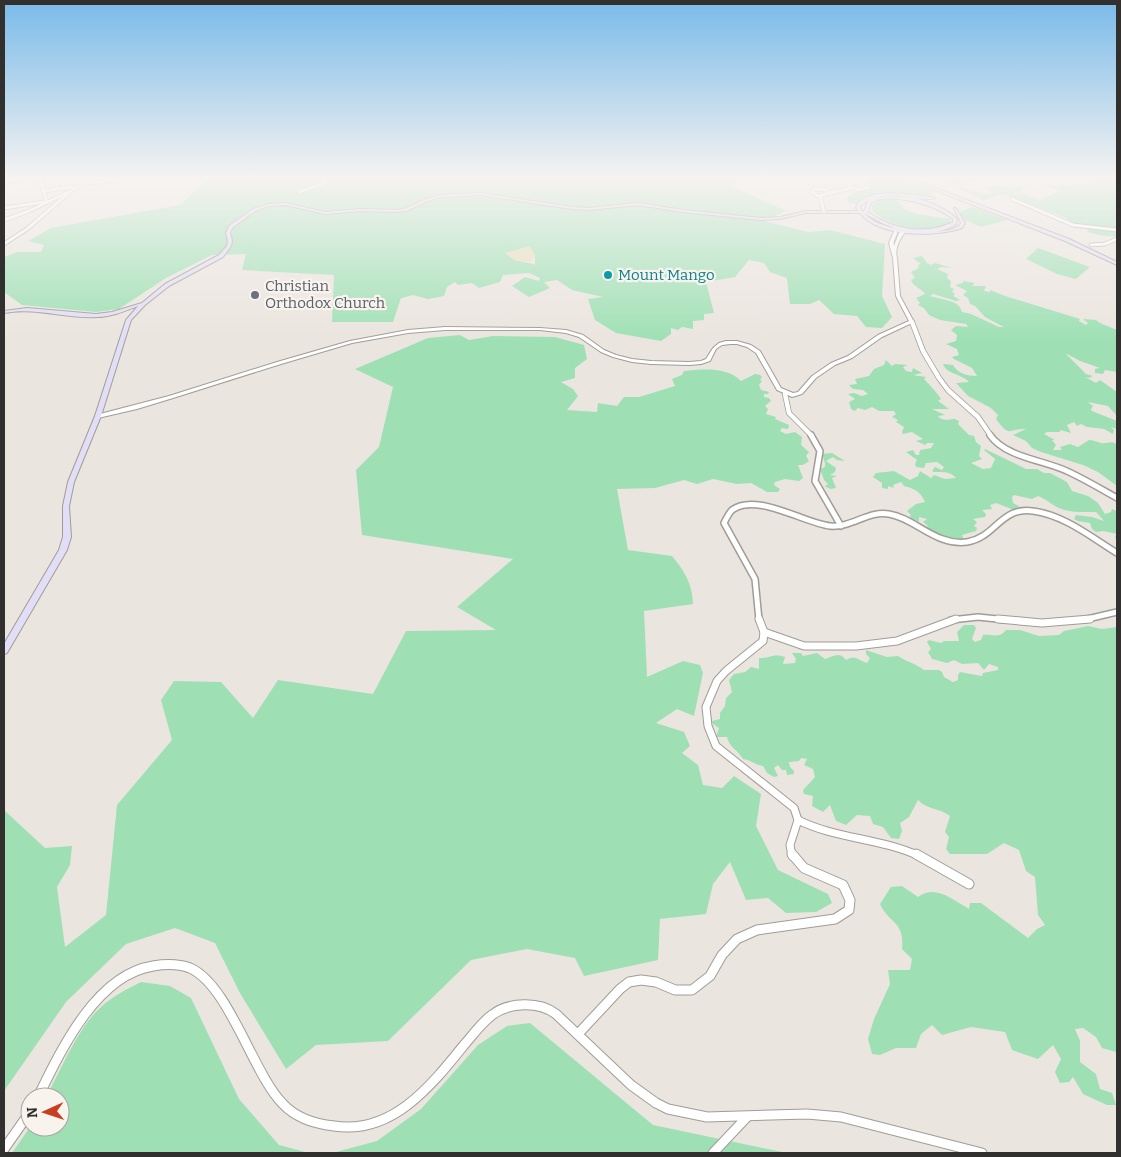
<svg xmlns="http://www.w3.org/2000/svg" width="1121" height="1157" font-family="Bitter,serif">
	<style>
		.green { fill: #9ee0b4; fill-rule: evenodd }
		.sand { fill: #e7ddb8 }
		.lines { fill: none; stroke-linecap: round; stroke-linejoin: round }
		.minor-far4-casing { stroke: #a19c96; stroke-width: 4.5 }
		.minor-far3-casing { stroke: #a19c96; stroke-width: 6 }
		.minor-far2-casing { stroke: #a19c96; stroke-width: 8 }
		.minor-far1-casing { stroke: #a19c96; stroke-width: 9 }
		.minor-casing { stroke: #a19c96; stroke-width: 11 }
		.tertiary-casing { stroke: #a19c96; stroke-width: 2 }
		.secondary-casing { stroke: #a19c96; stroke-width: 2 }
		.minor-far4 { stroke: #fff; stroke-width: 3 }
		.minor-far3 { stroke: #fff; stroke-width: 4.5 }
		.minor-far2 { stroke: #fff; stroke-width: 5 }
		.minor-far1 { stroke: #fff; stroke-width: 7 }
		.minor { stroke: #fff; stroke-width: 9 }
		.tertiary { fill: #fff; fill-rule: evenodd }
		.secondary { fill: #e2def7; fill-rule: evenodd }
		.culture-dot { fill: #0f9aa8; stroke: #f8f3ec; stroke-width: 2 }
		.worship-dot { fill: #6b7280; stroke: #f8f3ec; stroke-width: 2 }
		.labels { text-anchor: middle; stroke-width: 4.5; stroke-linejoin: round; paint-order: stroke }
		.far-culture-label { font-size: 15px; fill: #0d838f; stroke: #f8f3ec; text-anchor: start }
		.far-worship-label { font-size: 15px; fill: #5b616d; stroke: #f8f3ec; text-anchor: start }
	</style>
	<rect width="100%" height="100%" fill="#ebe5df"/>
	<!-- green -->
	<g class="green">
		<path d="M207 179H750L729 185 786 211 764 221 808 232 830 230 885 244 882 296 892 317 882 328 866 327 857 316 834 314 819 300 810 304H790L787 278 770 272 764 263 749 260 735 277 706 282 714 313 704 314V320L693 321V329L682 327 678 330 671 328V334L661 341 616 333 595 320 588 299 603 297 572 290 557 280 544 282 550 288 529 297 512 286 525 277 539 281 540 278 529 273 503 275 500 282 479 288 472 283 458 285 455 282 447 287 444 296 428 299 413 295 401 298 393 322H332L334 275 242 270 246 254 212 255 166 278 119 309 96 312 22 305 4 292V257L17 252H41L44 245 28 241 51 228 180 205ZM524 249 535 255V264L538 265 514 260 506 253Z"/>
		<path d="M868 179H900L936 193C911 202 877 183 856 204L847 202 848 197 858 191 870 189Z"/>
		<path d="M940 179H995V182L969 181 957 185C967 189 983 195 993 194L985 186 1026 188 1019 192 1040 200 1059 191 1044 185H1071L1073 183 1088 185 1091 183 1089 179H1117V237L1098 235 1088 232 1086 226 1074 224 1064 217 1001 194 984 200C969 194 956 185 940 179Z"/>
		<path d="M886 199H901L897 200 904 209 917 214 950 219V222C935 237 885 226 872 210V205L878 201Z"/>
		<path d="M972 207 1007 220 981 227 965 220 959 212Z"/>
		<path d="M1038 248 1090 267 1076 279 1057 274 1026 259Z"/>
		<path d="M922 256 927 263 931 265 935 263 952 268 941 267 937 269 948 274 947 278 951 281 950 287 954 289 952 291 955 294 953 296 960 300 956 301 933 294 930 296C940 300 959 299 962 312L971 314 999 327H1004L985 317 975 306 970 304 968 298 963 295 967 291 955 285 963 283V281L975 283 972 286H986L984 291 990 292V290L1005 296 1080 319 1079 321 1086 325 1088 323 1083 319 1096 320 1100 323 1117 330V372L1105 370 1103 374 1095 373V369L1100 368 1080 361 1065 353 1086 374 1093 376 1089 378 1085 377 1096 383 1100 380 1117 392V416L1108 406 1088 402 1093 406 1091 409 1092 411 1117 421V429L1111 427 1114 430 1113 434 1104 429 1087 427 1081 424 1077 426 1074 422 1067 425 1071 433 1060 430V432H1047L1044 434 1055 440H1052L1056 445 1053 450H1062L1060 447 1070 444 1078 447 1089 440C1093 440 1097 442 1101 443 1108 444 1110 440 1117 444V486L1098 472 1083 465 1041 452 1032 448 1026 441 1013 435 1026 429C1007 429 1010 438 996 419L998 415 991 408 968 396 956 383 969 382C962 374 946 374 943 364L953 365C957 373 967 376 977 376L972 368 954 359 952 357 959 355 957 349 946 344 956 341 957 335 951 330 956 326 968 327 966 324 940 320 929 315 924 308 918 305 920 303 916 298 925 294C922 288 914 288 911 280L915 278 911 272 919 268 918 265 921 264 913 258Z"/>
		<path d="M460 335 469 340 493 336 555 337 584 345 587 359 575 368V378L561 382 573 389 578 396 567 410 597 412 598 403 617 406 624 397H639L675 386 672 379 682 375 684 371C704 369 727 367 741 381L755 374 760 375 762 377 760 380 762 381 759 385 761 390 769 392 768 394H764V397L769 398 771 401 765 406 768 409 766 414 776 417 775 419 789 425 788 429 782 428 780 431 786 434 795 432 802 437 801 445 809 452 806 456 809 461 803 465H798L803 478 799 481 785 479 775 482 774 485 780 489 778 492H767L751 483 737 484 713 479 697 484 684 480 655 488 617 489 628 550 672 556C685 572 692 583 693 604L644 611 647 677 683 661 700 665 703 673 694 716 677 709 656 723 684 732 690 746 682 753 698 765 703 785 722 788 734 776 761 794 756 826 778 870 828 894 832 903 816 912 786 913 768 898 746 900 730 862 713 884 706 914 660 919 658 960 584 976 575 958 527 949 471 960 388 1041 316 1045 286 1069 240 993 215 943 175 928 126 944 66 1002 4 1091V810L45 848 72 846 70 865 57 887 65 947 106 915 117 805 172 740 161 700 174 681 221 682 253 718 278 680 373 694 406 631 496 630 457 607 513 559 362 535 356 470 379 447 393 387 355 369 428 338Z"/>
		<path d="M886 360 892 366 895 364 908 365 903 367 906 371 912 372 913 368 922 373 913 375 926 377 924 379C927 382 940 396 941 399L938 401 949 409H932L945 415 938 416C942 422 949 419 955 419L959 421 958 424 969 435 974 436 976 442 981 446 979 456 982 459 971 463 983 469 991 468 995 459 984 450 985 449 1026 469H1037L1044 473H1050L1067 482 1072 491 1088 496 1098 503 1105 514 1111 512 1112 509 1117 511V540L1115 537 1117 534 1104 531 1096 532 1092 529 1090 523 1078 521 1074 519 1076 515 1092 517 1104 521 1096 512C1085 512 1070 513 1059 508 1052 505 1046 499 1038 496L1032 499 1014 495 1012 497 1013 503 1020 507 1014 510 996 503 990 505 992 509 982 510 986 514 985 517 973 519 977 522 974 526 977 528 976 531 962 535 964 540C951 540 937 535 926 528L928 526 923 522 927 519 919 517V522L909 518 911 515 907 511 916 504 925 502C920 491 915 489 904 486L901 482 893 485 894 488 888 486V489L882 488V483L873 477 876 473 894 471 910 480 918 476 920 471 931 478 934 475 945 479 956 478C950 471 942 472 934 472L932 471 935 467 942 470 944 467 937 462 926 463 924 468 916 467 915 464 917 460 906 452 913 450 916 455H919L920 450 931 448 934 443H927L925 445 916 441 923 439 912 432 903 434 902 432 904 427 896 422 898 420 892 417 896 414 894 411H879L872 407 865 410 858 408 855 411 851 409 849 402 855 399 848 394 854 393 862 396 868 394 863 390 853 389 849 385 857 384 855 379 869 376 874 369 884 365Z"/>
		<path d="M832 453 845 461 837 460 833 457 826 461 836 468 835 472 830 475 837 476 832 478 836 488 831 489 826 487 825 486 828 484 824 480 820 469 825 467V463L822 454Z"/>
		<path d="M964 625H974L976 628 972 639 975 642 981 640 983 635C992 634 999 639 1006 630H1020L1039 636 1059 635 1064 631 1088 626 1102 629 1117 627V1055L1116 1052 1102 1048 1096 1037 1083 1028 1075 1029 1080 1041V1062L1096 1074 1100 1089 1112 1093 1116 1105H1107L1083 1094 1073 1077 1069 1082 1060 1083 1055 1072 1061 1059 1053 1045 1038 1059 1012 1050 1005 1032 971 1027 942 1035 932 1025 921 1034 916 1048H896L880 1055 872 1054 868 1039 874 1019 890 984 888 970H910L912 959 902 949C905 921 889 924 880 904L891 887 902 886 918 897C935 884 953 900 969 909L970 903H981L1028 938 1037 929 1045 925 1038 915 1035 877 1026 871 1019 850 1004 843 987 854H950L946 849 949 837 945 832 950 816C940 808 927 810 918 800L909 817 900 823 902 831 899 839 891 838 883 827 873 824 870 816 857 815 846 825 836 821 830 805 823 812 812 806 813 796 804 794 803 790 815 777 813 769 804 765 807 759 801 758 799 761 789 762 790 767 794 771V774L787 775 786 770H782L778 765 774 768 778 776 774 777 767 773 763 766C755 765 751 760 743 759 738 750 729 747 727 737H716L719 728 713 724 712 721 720 719V713L725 706 726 698 732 692 729 680 734 674 745 672 751 667 759 669V658C771 659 770 653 785 657L783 664 795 663 796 659 792 653H801L803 656 817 653 825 659C833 656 840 651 846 660 855 654 858 660 867 663L870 658 866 654V650L887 657 898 656C907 662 917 664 924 670H939L942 672 944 677 953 682 958 680V675L960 672 982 676 983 673 998 670V667L989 664 984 670 978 663 962 664 954 660 947 663 932 659 928 652 931 649 927 642 929 640 941 643 944 641H959L957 632Z"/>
		<path d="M141 982 170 986 191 998 239 1099 279 1145 309 1153H12L30 1127H60V1097H46C61 1070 78 1027 101 1007 113 996 127 989 141 982Z"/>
		<path d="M530 1023 653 1125 787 1153H332L377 1141 421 1109 478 1045 507 1026Z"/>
	</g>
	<!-- sand -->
	<path class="sand" d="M530 246 535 255 531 262 514 260 505 253Z"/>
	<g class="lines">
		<!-- minor-far4 casing -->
		<g class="minor-far4-casing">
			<g id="minor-far4">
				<path d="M859 179 860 181 848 185 857 190 868 188 865 179"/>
				<path d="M87 183 137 179"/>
				<path d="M4 186 8 181 40 179 47 202"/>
				<path d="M56 189 60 179"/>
				<path d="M815 189 826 190 830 193 818 196 812 192Z"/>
				<path d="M43 191 73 187"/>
				<path d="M299 192 325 183V179"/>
				<path d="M830 193 851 188"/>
				<path d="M820 196 824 212"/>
				<path d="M1012 199 1073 225 1117 230"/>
				<path d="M4 208 44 202"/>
				<path d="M4 220 29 211 85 184 90 179"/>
				<path d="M4 244 27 229 70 192"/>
				<path d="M1091 245 1105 244 1117 239"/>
			</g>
		</g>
		<!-- minor-far3 casing -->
		<g class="minor-far3-casing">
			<g id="minor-far3">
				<path d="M912 322 923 351 939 378 948 390 978 417 991 436"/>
				<path d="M785 394 789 413 812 436"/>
			</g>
		</g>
		<!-- minor-far2 casing -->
		<g class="minor-far2-casing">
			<g id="minor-far2">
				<path d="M811 435 820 451 815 481 841 526"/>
				<path d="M990 435C1006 458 1045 460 1069 472 1086 480 1101 489 1117 498"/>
				<path d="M759 620 755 579 724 523C726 519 729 513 732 510 756 492 804 523 830 526 851 528 869 510 889 514 915 518 935 546 967 542 995 538 1001 506 1033 511 1064 515 1091 537 1117 553"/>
				<path d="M951 620 978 617 1007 620"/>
				<path d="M1083 620 1117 612"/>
			</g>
		</g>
		<!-- minor-far1 casing -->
		<g class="minor-far1-casing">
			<g id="minor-far1">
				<path d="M759 619 764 632 763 641 726 671 717 681 706 707 708 726 716 746 794 808 798 820 790 845 792 856"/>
				<path d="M998 619 1042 623 1090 619"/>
				<path d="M764 632 804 646H856L897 641 956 619"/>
				<path d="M798 820C836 839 880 838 919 856"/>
			</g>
		</g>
		<!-- minor casing -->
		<g class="minor-casing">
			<g id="minor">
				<path d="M916 854 969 884"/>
				<path d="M578 1034 620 989 629 982 641 980 656 982 675 990H692L710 976 722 955 737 939 757 930 835 919 849 910 850 900 843 885 804 868 792 854"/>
				<path d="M38 1097C61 1050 96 975 153 966 165 964 179 964 190 968 229 985 253 1074 283 1104 296 1118 316 1124 334 1126 392 1135 431 1086 464 1045 473 1035 481 1023 492 1015 509 1002 539 1001 556 1014L631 1085 656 1103 668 1109 707 1117 807 1114 841 1117 982 1153"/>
				<path d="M4 1149 30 1112"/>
				<path d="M713 1153 747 1117"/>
			</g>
		</g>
		<!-- tertiary casing -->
		<g class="tertiary-casing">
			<path id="tertiary" d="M894 226H896C900 236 892 238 894 246L899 233 905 228 908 229C901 236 894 248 897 258L900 296 914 322 882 337 852 358 835 365 816 378 802 394 792 397 777 390 756 353 747 347 737 344H731L722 345 716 349 710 361 701 364 689 365 651 364 632 362 613 357 601 352 579 337 566 333 540 330H445L408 333 352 343 281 364 173 398 137 409 98 418 95 416 96 415 169 396 277 362 350 341 408 330 445 327 540 328 566 330 583 335 604 350 616 355 632 359 651 361 689 362 701 361 706 359 713 348 719 343 726 341H737L751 345 760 351 781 388 793 393 798 392 812 376 831 363 848 356 878 335 909 321 896 296 893 258 889 243 894 232Z"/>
		</g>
		<!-- secondary casing -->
		<g class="secondary-casing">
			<g id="secondary">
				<path d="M906 179H912L1069 239 1117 262V265L1065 241Z"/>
				<path d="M480 193 572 207 589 208 638 203 683 210 761 218 780 217 806 211H858L856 208C862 185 916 196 933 197L935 198C929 200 922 199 915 198 896 196 878 193 861 205L860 208 862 211H864L868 201C893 188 937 200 957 219L956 224 947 229 936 232 950 230 959 226 961 223 954 208H956L965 223 962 228C936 237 879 238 860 213H806L780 219 761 220 683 212 638 205 589 210 572 209 480 195 441 197 428 201 406 211 397 212 361 211 325 214 286 205 269 206 255 211 232 228 230 233 232 241 231 246 223 257 169 286 145 305 131 320 101 416 74 482 69 506 71 537 67 550 7 653 4 654V644L59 550 63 537V506L68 482 95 416 126 320 138 306C125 311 111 317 97 317 65 319 37 307 4 313V311L27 308 96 314 112 312 142 303 165 284 219 255 227 246 228 241 226 233 229 226 253 209 269 204 286 203 325 212 361 209 397 210 404 209 426 199 441 195ZM889 198C913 200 934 205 953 219V222C925 236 892 229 868 212L871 203 876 200ZM864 213 884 224 895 228C884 226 872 222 864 213Z"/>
			</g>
		</g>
		<!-- minor-far4 -->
		<use href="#minor-far4" class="minor-far4"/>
		<!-- minor-far3 -->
		<use href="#minor-far3" class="minor-far3"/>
		<!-- minor-far2 -->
		<use href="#minor-far2" class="minor-far2"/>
		<!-- minor-far1 -->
		<use href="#minor-far1" class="minor-far1"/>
		<!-- minor -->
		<use href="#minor" class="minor"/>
		<!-- tertiary -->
		<use href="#tertiary" class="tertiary"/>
		<!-- secondary -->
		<use href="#secondary" class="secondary"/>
	</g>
	<!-- sky -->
	<linearGradient id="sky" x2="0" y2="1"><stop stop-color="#79bae9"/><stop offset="0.52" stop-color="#f6f3f1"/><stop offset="1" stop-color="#f6f3f1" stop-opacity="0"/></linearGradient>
	<rect width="1121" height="341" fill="url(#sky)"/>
	<!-- markers -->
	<circle class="culture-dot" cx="608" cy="275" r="5"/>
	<circle class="worship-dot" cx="255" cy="295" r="5"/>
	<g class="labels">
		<!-- far-culture labels -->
		<g class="far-culture-label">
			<text x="618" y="280">Mount Mango</text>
		</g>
		<!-- far-worship labels -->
		<g class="far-worship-label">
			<text x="265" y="291">Christian<tspan x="265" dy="17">Orthodox Church</tspan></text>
		</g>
	</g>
	<!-- border -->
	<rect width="1121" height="1157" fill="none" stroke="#32302e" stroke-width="10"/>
	<!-- north arrow -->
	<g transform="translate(45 1112) rotate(267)"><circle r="24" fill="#f8f3ec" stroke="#a9a5a0"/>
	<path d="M0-4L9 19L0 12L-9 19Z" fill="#c83e20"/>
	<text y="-8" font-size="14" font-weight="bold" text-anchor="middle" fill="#32302e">N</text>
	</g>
</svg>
